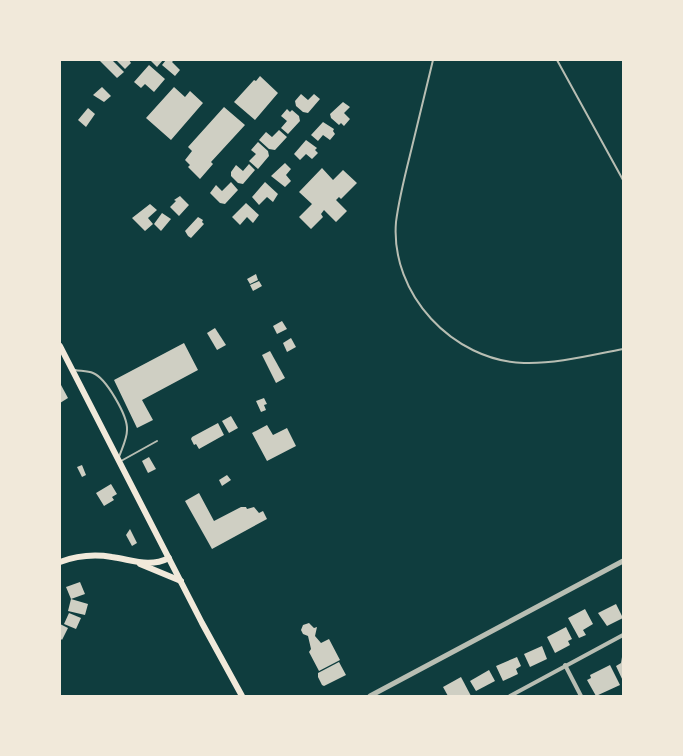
<svg xmlns="http://www.w3.org/2000/svg" width="683" height="756" font-family="Karla,sans-serif">
	<style>
		.building { fill: #cfcfc3 }
		.lines { fill: none; stroke-linecap: round; stroke-linejoin: round }
		.service { stroke: #b8beb3; stroke-width: 2 }
		.minor { stroke: #b8beb3; stroke-width: 4 }
		.tertiary { stroke: #b8beb3; stroke-width: 5 }
		.secondary { stroke: #f1e9da; stroke-width: 6 }
	</style>
	<rect width="100%" height="100%" fill="#0f3d3e"/>
	<!-- building -->
	<g class="building">
		<path d="M99 60H112L124 72 117 78Z"/>
		<path d="M116 60H129L131 63 125 69Z"/>
		<path d="M152 60H163L157 67 151 61Z"/>
		<path d="M166 60H174L172 62 180 70 175 76 162 65Z"/>
		<path d="M149 65 165 79 154 92 145 84 141 88 134 82Z"/>
		<path d="M260 76 278 93 255 120 234 102 254 80 256 81Z"/>
		<path d="M102 87 111 96 104 102 93 95Z"/>
		<path d="M174 87 185 97 190 91 203 103 171 140 146 118Z"/>
		<path d="M301 94 308 100 314 94 320 99 308 113 303 112 296 106 295 101Z"/>
		<path d="M343 102 350 107 344 113 350 119 344 126 341 123 339 125 331 118 330 114Z"/>
		<path d="M224 107 245 125 211 162 213 164 200 179 188 167 190 165 185 160 192 151 188 147Z"/>
		<path d="M88 108 95 114 86 127 78 120Z"/>
		<path d="M287 109 290 112 292 110 299 116 300 121 288 134 281 128 287 121 281 116Z"/>
		<path d="M323 122 334 129 333 131 335 134 330 140 323 135 318 141 311 135Z"/>
		<path d="M279 130 287 137 275 150 269 149 259 140 266 132 272 137Z"/>
		<path d="M306 140 317 148 315 150 318 153 312 159 306 154 300 160 294 154Z"/>
		<path d="M258 142 268 151 269 156 258 169 249 161 256 154 251 150Z"/>
		<path d="M285 163 291 169 286 175 291 181 285 187 271 176Z"/>
		<path d="M249 164 255 170 243 184 238 183 231 176V172L236 165 243 171Z"/>
		<path d="M322 168 333 180 343 170 357 183 341 199 339 197 336 200 347 211 336 222 324 210 321 214 323 217 311 229 299 217 312 204 299 192Z"/>
		<path d="M231 182 238 190 225 204 220 203 210 193 216 185 222 191Z"/>
		<path d="M265 182 278 194 273 202 267 197 259 205 252 197Z"/>
		<path d="M180 196 189 205 179 216 170 207 176 201 174 200Z"/>
		<path d="M246 203 259 215 253 223 247 217 240 225 232 217Z"/>
		<path d="M150 204 157 210 148 218 153 224 145 231 132 218Z"/>
		<path d="M162 213 171 219 161 231 154 224Z"/>
		<path d="M198 217 203 220 202 222 204 224 191 238 188 236 185 231Z"/>
		<path d="M256 274 258 280 250 284 247 279Z"/>
		<path d="M259 281 262 286 253 291 250 285Z"/>
		<path d="M282 321 287 329 277 334 273 326Z"/>
		<path d="M215 328 226 345 217 350 207 333Z"/>
		<path d="M291 338 296 347 287 352 283 343Z"/>
		<path d="M184 343 198 370 142 400 153 420 137 428 114 380Z"/>
		<path d="M270 351 285 378 276 383 262 355Z"/>
		<path d="M61 385 68 398 60 403V386Z"/>
		<path d="M264 398 267 404 264 405 266 410 261 412 256 401Z"/>
		<path d="M231 416 238 428 229 433 222 421Z"/>
		<path d="M218 423 224 435 199 449 196 444 194 445 191 439 192 437Z"/>
		<path d="M267 425 273 435 287 428 296 446 267 461 252 433Z"/>
		<path d="M149 457 156 469 148 473 142 461Z"/>
		<path d="M82 465 86 475 82 477 77 467Z"/>
		<path d="M227 475 231 480 222 486 219 480Z"/>
		<path d="M111 484 117 494 112 497 114 500 104 506 96 493Z"/>
		<path d="M199 493 214 521 241 507H246L247 509 254 507 259 513 263 511 267 519 212 549 185 501Z"/>
		<path d="M130 529 137 543 132 546 126 535Z"/>
		<path d="M80 582 85 594 71 599 66 587Z"/>
		<path d="M71 599 88 604 85 615 68 611Z"/>
		<path d="M616 604 623 618 607 626 598 613Z"/>
		<path d="M585 609 593 624 583 630 586 635 579 638 568 618Z"/>
		<path d="M69 613 81 618 76 629 64 624Z"/>
		<path d="M309 623 314 628 317 627 315 636 321 643 329 639 340 660 319 671 309 652 311 649 308 636 303 634 301 630 303 625Z"/>
		<path d="M60 624 68 628 62 640 60 638Z"/>
		<path d="M566 627 572 639 568 641 570 645 555 653 547 637Z"/>
		<path d="M542 646 547 659 530 667 524 654Z"/>
		<path d="M517 657 521 666 516 669 518 674 503 681 496 666Z"/>
		<path d="M622 657H623V681L616 666 621 663Z"/>
		<path d="M339 662 346 675 324 686 322 685 318 677V673Z"/>
		<path d="M610 665 620 685 596 696 587 680 591 678 590 675Z"/>
		<path d="M489 670 495 681 476 691 470 681Z"/>
		<path d="M461 677 471 696H448L443 687Z"/>
	</g>
	<g class="lines">
		<!-- service -->
		<g class="service">
			<path d="M433 60C426 90 418 121 411 151 405 175 399 198 396 222 390 294 453 361 524 363 557 364 591 355 623 349"/>
			<path d="M557 60 623 180"/>
			<path d="M75 370C80 371 88 371 93 373 106 378 128 416 127 430 127 439 122 448 119 457"/>
			<path d="M121 461 157 441"/>
		</g>
		<!-- minor -->
		<g class="minor">
			<path d="M565 665 581 696"/>
			<path d="M510 696 623 635"/>
		</g>
		<!-- tertiary -->
		<path class="tertiary" d="M370 696 623 561"/>
		<!-- secondary -->
		<g class="secondary">
			<path d="M60 346 202 623 242 696"/>
			<path d="M60 562C76 556 94 554 112 557 133 560 149 568 169 558"/>
			<path d="M140 564 181 581"/>
		</g>
	</g>
	<!-- border -->
	<rect width="683" height="756" fill="none" stroke="#f1e9da" stroke-width="122"/>
</svg>
